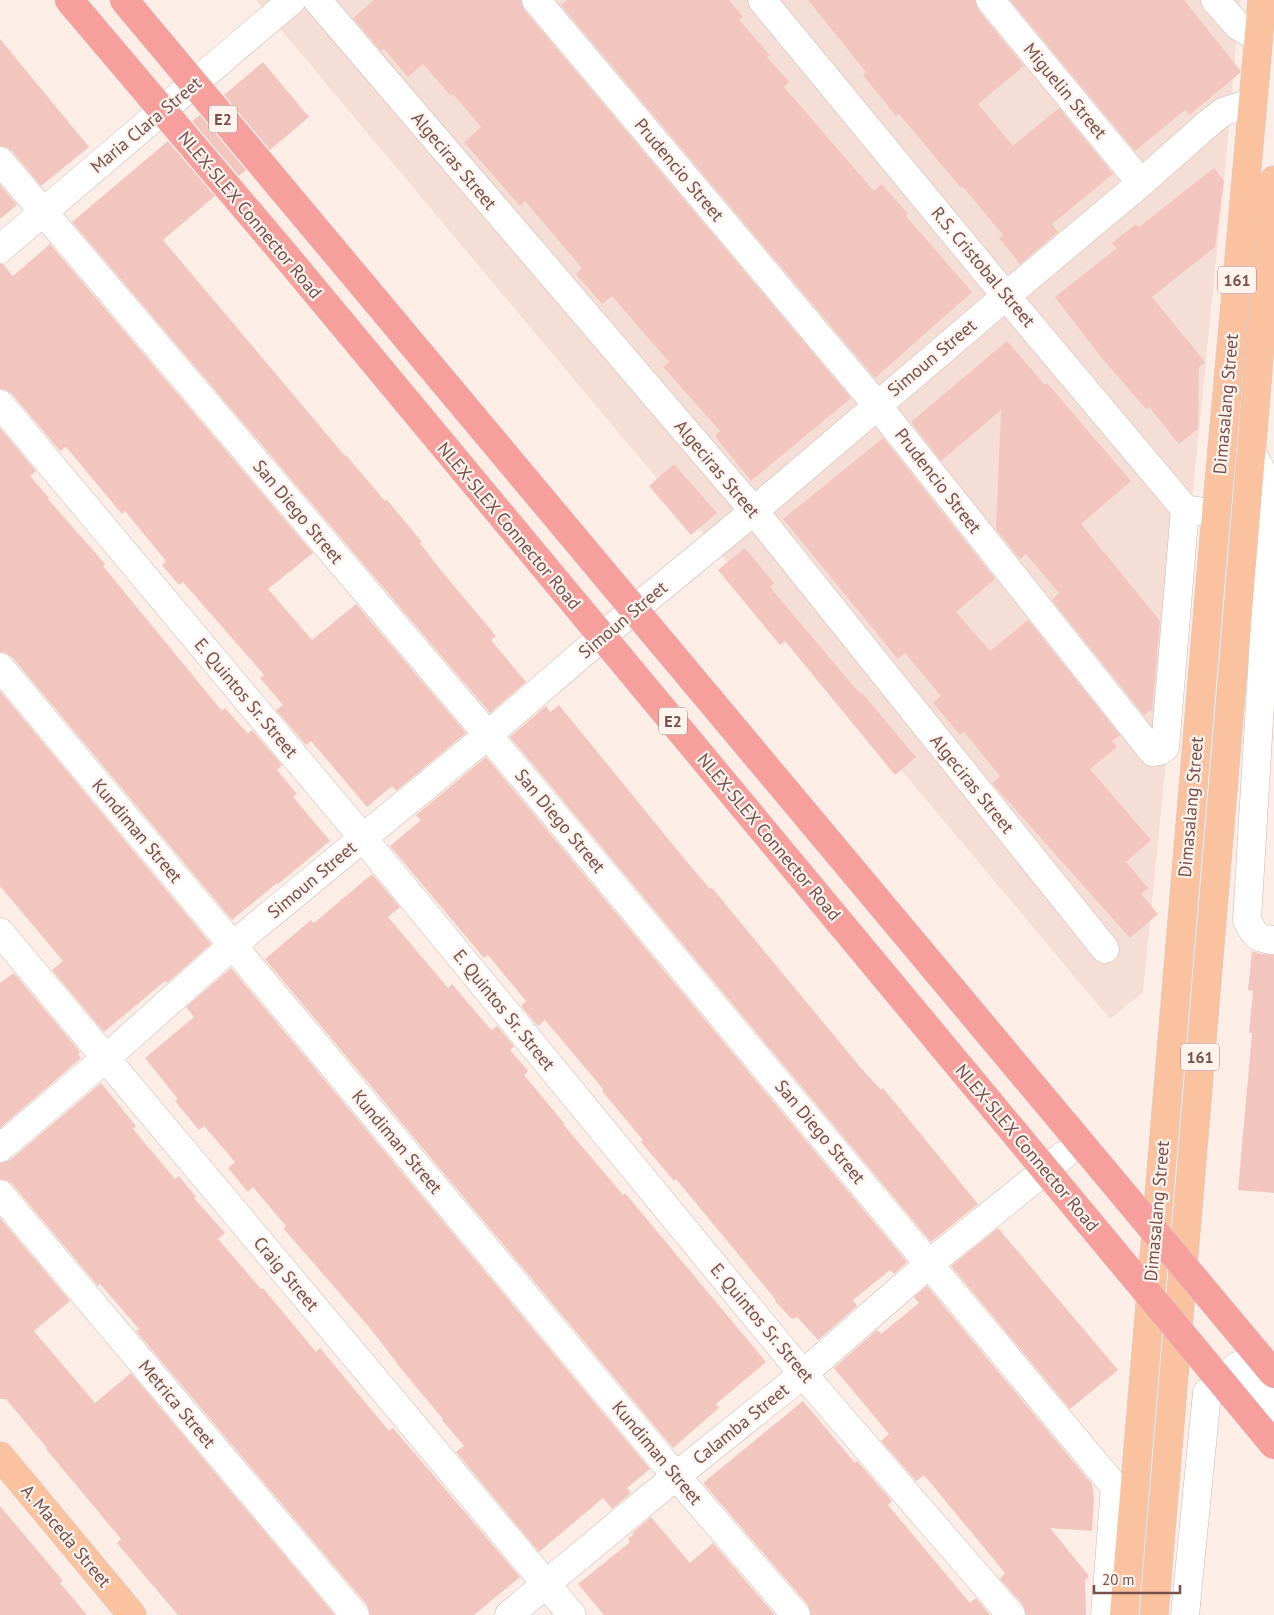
<svg xmlns="http://www.w3.org/2000/svg" width="1274" height="1615" font-family="'PT Sans',sans-serif">
	<style>
		.residential { fill: #f4ded5 }
		.building { fill: #f2c6be }
		.lines { fill: none; stroke-linecap: round; stroke-linejoin: round }
		.minor-casing { stroke: #d0b6af; stroke-width: 29 }
		.major-casing { stroke: #d6cac9; stroke-width: 29 }
		.minor { stroke: #fff; stroke-width: 28 }
		.major { stroke: #fac29f; stroke-width: 28 }
		.highway-bridge-casing { stroke: #d6cac9; stroke-width: 29; stroke-linecap: butt }
		.highway-bridge { stroke: #f69f9d; stroke-width: 28 }
		.labels { text-anchor: middle; stroke-width: 4.5; stroke-linejoin: round; paint-order: stroke }
		.shield { fill: #fff3ed; stroke: #9f817c; stroke-width: 1 }
		.shield-label { font-size: 16px; font-weight: bold; fill: #76504b }
		.street-label { font-size: 18px; fill: #76504b; stroke: #fff3ed }
	</style>
	<rect width="100%" height="100%" fill="#fceee6"/>
	<!-- residential -->
	<path class="residential" d="M256 0H1240L1226 160 1143 992 1110 1019Z"/>
	<!-- building -->
	<g class="building">
		<path d="M374 0H521L524 10 851 398 751 481 715 436 720 431 663 367 669 362 612 296 602 304 576 274 582 268 525 201 520 206 464 142 481 127 453 94 451 96 423 64 408 77 384 49 381 51 353 18Z"/>
		<path d="M567 0H729L743 17 739 20 770 55 767 57 789 82 784 87 874 191 882 184 908 214 906 216 972 292 875 378 561 5Z"/>
		<path d="M808 0H975L978 10 1024 66 978 104 1013 146 1059 108 1113 174 1052 224 1058 232 1020 264 999 238 1003 235 963 187 961 188 899 114 896 116 863 75 866 72Z"/>
		<path d="M1010 0H1184L1240 70V73L1189 115 1185 110 1135 151Z"/>
		<path d="M0 39 89 147 41 186 12 151 6 147 0 146Z"/>
		<path d="M263 62 309 117 270 150 224 95Z"/>
		<path d="M200 115 246 170 239 176 192 121Z"/>
		<path d="M168 141 215 196 163 240 345 456 346 455 385 501 387 500 422 542 420 543 439 568 496 636 491 640 526 682 490 713 72 222Z"/>
		<path d="M1214 168 1224 181 1215 247 1152 297 1205 362 1199 367 1198 429 1179 444 1149 407 1146 409 1101 357 1055 297 1117 248 1112 243 1136 224 1139 227Z"/>
		<path d="M0 185 17 205 0 219Z"/>
		<path d="M50 244 313 553 268 589 312 640 356 604 466 733 396 791 392 786 367 807 311 741 306 745 276 710 283 705 260 678 264 675 183 582 179 585 162 565 166 561 125 511 122 514 66 447 60 451 12 394 6 390 0 389V264H3L13 276Z"/>
		<path d="M1007 341 1045 385 1047 383 1131 481 1081 524 1160 621 1152 711 1151 710 1144 715 1052 600 1059 593 1026 554 1020 559 996 529 1001 410 941 461 911 422Z"/>
		<path d="M0 428 36 471 30 476 49 498 48 499 105 564 103 566 222 711 225 708 248 734 252 730 282 765 277 770 297 794 293 797 330 841 278 884 277 883 232 920 12 657 6 653 0 652Z"/>
		<path d="M883 438 995 579 956 612 990 651 1028 620 1120 735 1112 741 1117 747 1090 769 1151 840 1126 862 1148 888 1141 894 1158 914 1130 938 992 783 1000 776 964 732 960 735 933 703 941 696 905 653 898 659 783 519Z"/>
		<path d="M674 464 717 513 691 535 649 486Z"/>
		<path d="M745 548 774 583 770 587 861 695 863 694 916 757 895 775 785 641 780 645 718 570Z"/>
		<path d="M0 691 211 944 167 983 165 981 104 1032 52 970 63 961 0 886Z"/>
		<path d="M559 705 687 862 710 889 712 888 861 1068 881 1090 883 1088 978 1204 931 1242 510 737 546 706 550 712Z"/>
		<path d="M486 757 907 1262 894 1274 890 1270 853 1300 857 1306 818 1340 797 1317 792 1319 775 1301 776 1300 676 1179 674 1181 641 1142 643 1140 602 1091 603 1089 545 1020 538 1026 521 1006 526 1001 488 955 484 958 390 846 421 820 416 815Z"/>
		<path d="M372 874 400 907 388 917 448 988 452 984 491 1030 497 1026 514 1046 510 1050 528 1071 524 1075 564 1123 563 1124 623 1195 625 1193 766 1362 716 1404 719 1408 673 1448 265 959 311 920 314 923Z"/>
		<path d="M1252 951 1261 954 1274 955V1193L1238 1190 1252 1033H1249L1253 991 1248 990Z"/>
		<path d="M231 968 650 1469 627 1488 631 1493 612 1509 603 1498 539 1552 456 1452 464 1446 442 1420 443 1419 397 1364V1363L369 1327 283 1228 286 1226 253 1187 248 1192 228 1168 235 1162 204 1126 199 1130 175 1101 178 1099 145 1058 194 1017 186 1007Z"/>
		<path d="M14 973 80 1052 78 1054 81 1058 0 1128V983Z"/>
		<path d="M101 1083 136 1126 133 1129 175 1179 179 1176 196 1197 194 1198 225 1233 218 1239 261 1289 263 1288 316 1352 320 1348 389 1431 393 1428 520 1577 474 1615H370L367 1605 136 1331 139 1329 100 1284 98 1286 12 1184 6 1180 0 1179V1163L10 1160Z"/>
		<path d="M0 1218 70 1301 34 1331 95 1403 131 1373 335 1615H178L143 1574 117 1543 121 1539 46 1449 47 1448 6 1399H0Z"/>
		<path d="M998 1228 1118 1370 1070 1409 951 1266Z"/>
		<path d="M927 1286 1092 1484 1094 1498 1092 1531 1050 1528 1089 1576 1085 1580 1086 1615H1026L1023 1605 1000 1579 1005 1573 924 1475 916 1481 881 1441 889 1434 834 1368 877 1330 881 1334 919 1303 914 1297Z"/>
		<path d="M803 1401 855 1463 857 1461 892 1501 888 1505 970 1603 976 1598 990 1615H811L808 1605 703 1483Z"/>
		<path d="M0 1506 63 1581 60 1583 87 1615H0Z"/>
		<path d="M651 1517 690 1563 713 1543 775 1615H604L578 1584 630 1542 628 1539 634 1534 632 1533Z"/>
	</g>
	<g class="lines">
		<!-- minor casing -->
		<g class="minor-casing">
			<g id="minor">
				<path d="M317 0 754 511 1105 949"/>
				<path d="M536 0 877 405 1153 752 1160 751 1165 747 1185 509"/>
				<path d="M762 0 1006 296 1185 509 1204 512"/>
				<path d="M990 0 1141 183"/>
				<path d="M1215 0 1238 26 1258 38"/>
				<path d="M0 161 488 735 1115 1487 1105 1615"/>
				<path d="M0 249 292 0"/>
				<path d="M0 404 363 838 803 1374 1011 1615"/>
				<path d="M1251 452 1269 484 1272 504 1247 920C1254 935 1257 939 1274 940"/>
				<path d="M0 667 676 1476 796 1615"/>
				<path d="M0 932 572 1615"/>
				<path d="M0 1148 106 1058 233 945 488 735 618 623 754 511 1006 296 1141 183 1210 122 1223 112 1252 102"/>
				<path d="M0 1194 355 1615"/>
				<path d="M509 1615 676 1476 803 1374 929 1264 1064 1155"/>
				<path d="M1185 1615 1207 1393 1237 1366 1274 1410"/>
			</g>
		</g>
		<!-- major casing -->
		<g class="major-casing">
			<g id="major">
				<path d="M0 1456 132 1615"/>
				<path d="M1124 1615 1212 560 1262 0"/>
				<path d="M1154 1615 1274 180"/>
			</g>
		</g>
		<!-- minor -->
		<use href="#minor" class="minor"/>
		<!-- major -->
		<use href="#major" class="major"/>
		<!-- highway-bridge casing -->
		<g class="highway-bridge-casing">
			<g id="highway-bridge">
				<path d="M69 0 286 256 1274 1445"/>
				<path d="M124 0 1274 1374"/>
			</g>
		</g>
		<!-- highway-bridge -->
		<use href="#highway-bridge" class="highway-bridge"/>
	</g>
	<g class="labels">
		<!-- shield labels -->
		<g class="shield">
			<rect x="209" y="105.5" width="28" height="27" rx="4"/>
			<rect x="1218" y="266.5" width="38" height="27" rx="4"/>
			<rect x="659" y="707.5" width="28" height="27" rx="4"/>
			<rect x="1181" y="1043.5" width="38" height="27" rx="4"/>
		</g>
		<g class="shield-label">
			<text x="223" y="125">E2</text>
			<text x="1237" y="286">161</text>
			<text x="673" y="727">E2</text>
			<text x="1200" y="1063">161</text>
		</g>
		<!-- street labels -->
		<g class="street-label">
			<text transform="translate(1065 91) rotate(50)" y="6">Miguelin Street</text>
			<text transform="translate(146 125) rotate(-40)" y="6">Maria Clara Street</text>
			<text transform="translate(454 161) rotate(50)" y="6">Algeciras Street</text>
			<text transform="translate(679 170) rotate(50)" y="6">Prudencio Street</text>
			<text transform="translate(250 215) rotate(50)" y="6">NLEX-SLEX Connector Road</text>
			<text transform="translate(983 267) rotate(50)" y="6">R.S. Cristobal Street</text>
			<text transform="translate(932 358) rotate(-40)" y="6">Simoun Street</text>
			<text transform="translate(1226 404) rotate(-85)" y="6">Dimasalang Street</text>
			<text transform="translate(717 469) rotate(50)" y="6">Algeciras Street</text>
			<text transform="translate(938 481) rotate(52)" y="6">Prudencio Street</text>
			<text transform="translate(298 512) rotate(50)" y="6">San Diego Street</text>
			<text transform="translate(509 526) rotate(50)" y="6">NLEX-SLEX Connector Road</text>
			<text transform="translate(623 620) rotate(-40)" y="6">Simoun Street</text>
			<text transform="translate(246 698) rotate(50)" y="6">E. Quintos Sr. Street</text>
			<text transform="translate(972 784) rotate(51)" y="6">Algeciras Street</text>
			<text transform="translate(1191 807) rotate(-85)" y="6">Dimasalang Street</text>
			<text transform="translate(560 821) rotate(50)" y="6">San Diego Street</text>
			<text transform="translate(137 831) rotate(50)" y="6">Kundiman Street</text>
			<text transform="translate(769 837) rotate(50)" y="6">NLEX-SLEX Connector Road</text>
			<text transform="translate(312 880) rotate(-40)" y="6">Simoun Street</text>
			<text transform="translate(504 1010) rotate(51)" y="6">E. Quintos Sr. Street</text>
			<text transform="translate(820 1132) rotate(50)" y="6">San Diego Street</text>
			<text transform="translate(397 1142) rotate(50)" y="6">Kundiman Street</text>
			<text transform="translate(1027 1148) rotate(50)" y="6">NLEX-SLEX Connector Road</text>
			<text transform="translate(1157 1211) rotate(-85)" y="6">Dimasalang Street</text>
			<text transform="translate(286 1274) rotate(50)" y="6">Craig Street</text>
			<text transform="translate(762 1323) rotate(50)" y="6">E. Quintos Sr. Street</text>
			<text transform="translate(177 1404) rotate(50)" y="6">Metrica Street</text>
			<text transform="translate(741 1424) rotate(-39)" y="6">Calamba Street</text>
			<text transform="translate(657 1453) rotate(50)" y="6">Kundiman Street</text>
			<text transform="translate(66 1536) rotate(50)" y="6">A. Maceda Street</text>
		</g>
	</g>
	<!-- scale -->
	<path d="M1094 1585v8h86v-8" fill="none" stroke="#76504b" stroke-width="2.5"/>
	<text x="1102" y="1585" font-size="15" fill="#76504b" stroke="#fff3ed" stroke-width="4" paint-order="stroke">20 m</text>
</svg>
